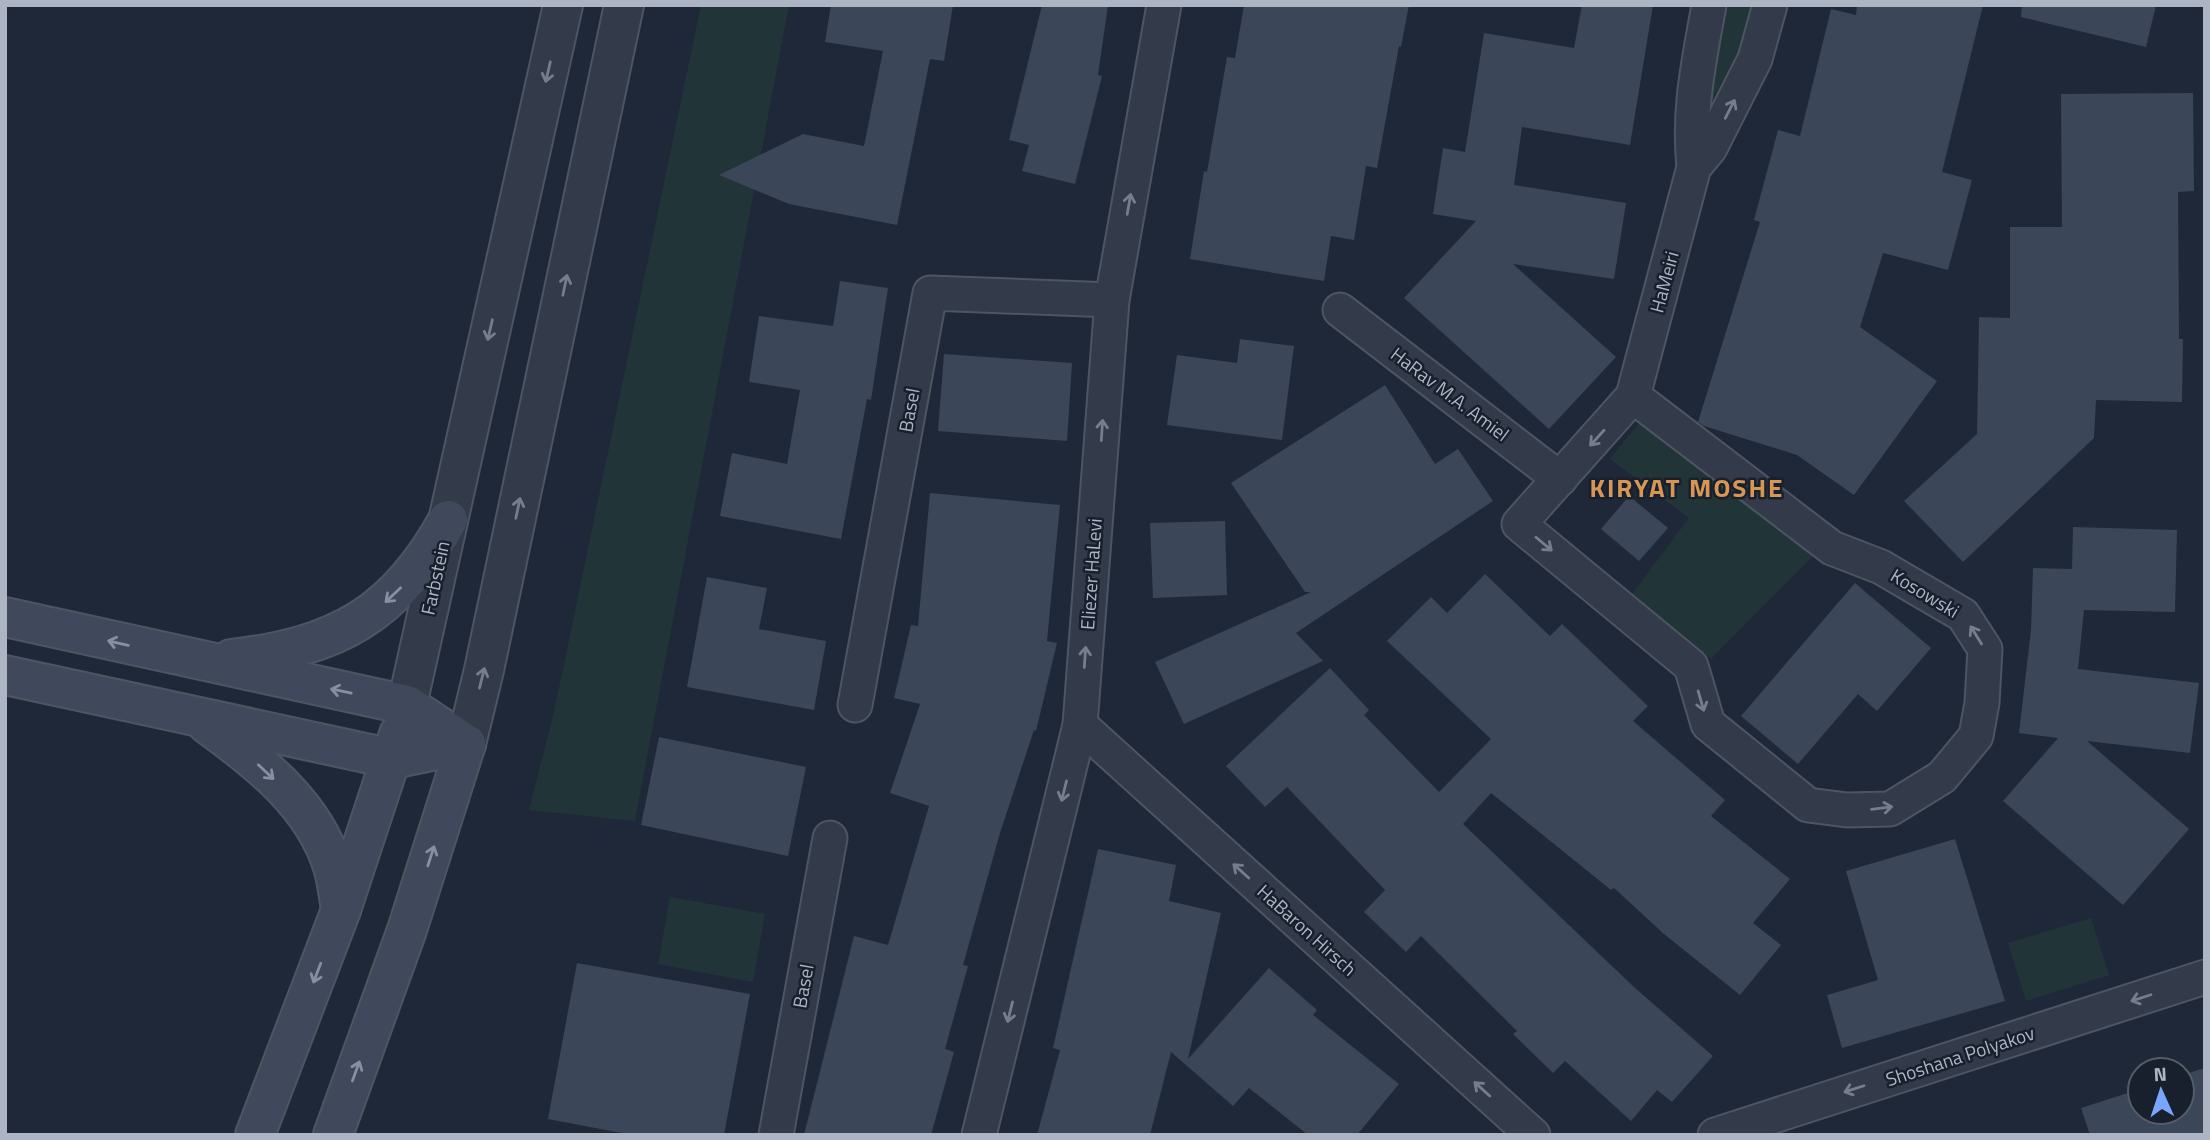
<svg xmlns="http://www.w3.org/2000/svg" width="2210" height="1140" font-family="'Titillium Web',sans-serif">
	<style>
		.green { fill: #213539 }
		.building { fill: #3b4658 }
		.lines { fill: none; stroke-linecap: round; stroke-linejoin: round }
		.minor-casing { stroke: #4d5563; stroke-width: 37 }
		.tertiary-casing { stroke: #4d5563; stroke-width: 42 }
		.secondary-casing { stroke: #4d5563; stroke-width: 42 }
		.minor { stroke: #333a49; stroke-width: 33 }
		.tertiary { stroke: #333a49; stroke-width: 38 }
		.secondary { stroke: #40495c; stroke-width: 38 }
		.oneway { stroke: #767e8d }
		.oneway2 { stroke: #878fa0 }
		.labels { text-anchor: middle; stroke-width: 5; stroke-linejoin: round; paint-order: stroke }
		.street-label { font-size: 19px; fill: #adb5c5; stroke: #18202d }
		.district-label { font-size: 26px; font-weight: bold; letter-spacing: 2px; fill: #d89655; stroke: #18202d }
	</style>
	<rect width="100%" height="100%" fill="#1f2838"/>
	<!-- green -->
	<g class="green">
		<path d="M701 5H789L635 821 529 810 554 712Z"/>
		<path d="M1723 5H1755L1745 49 1719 103 1707 96Z"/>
		<path d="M1640 422 1817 552 1711 659 1632 594 1689 518 1610 459Z"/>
		<path d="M670 897 765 914 753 982 658 964Z"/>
		<path d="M2091 918 2109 975 2026 1001 2008 943Z"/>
	</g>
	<!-- building -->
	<g class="building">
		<path d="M831 5H953L944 61 930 59 897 225 789 204 719 175 803 134 864 146 883 51 825 42Z"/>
		<path d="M1042 5H1108L1098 75 1102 76 1075 184 1022 171 1029 145 1009 140Z"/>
		<path d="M1244 5H1409L1401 47 1399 46 1377 168 1366 166 1354 240 1331 236 1324 281 1190 259 1204 171 1207 172 1227 57 1235 58Z"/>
		<path d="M1582 5H1653L1630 145 1522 127 1514 185 1626 203 1614 279 1513 264 1616 357 1549 429 1404 298 1476 221 1433 214 1443 148 1465 152 1484 33 1574 48Z"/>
		<path d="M1857 5H1983L1942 172 1972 180 1948 270 1883 253 1860 327 1937 381 1854 495 1797 455 1704 426 1698 422 1760 222 1754 220 1778 130 1800 136 1831 9 1856 15Z"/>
		<path d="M2022 5H2156L2146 47 2021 17Z"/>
		<path d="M2193 93 2194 191 2178 192 2179 339H2183L2182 402 2096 400 2094 438 1963 562 1904 501 1977 434 1979 317 2010 318V227H2062L2061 94Z"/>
		<path d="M840 281 888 288 871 400 867 399 841 539 720 516 732 453 787 464 800 390 749 382 759 316 833 326Z"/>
		<path d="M1240 339 1294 346 1282 440 1167 425 1177 355 1237 363Z"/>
		<path d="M944 354 1072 363 1067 441 938 431Z"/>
		<path d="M1385 385 1435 464 1458 449 1493 501 1296 633 1323 661 1184 724 1155 662 1311 592H1305L1231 483Z"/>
		<path d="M930 493 1060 505 1047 641 1057 643 1036 731 1034 730 1000 833 963 965 968 966 945 1049 954 1052 931 1135H804L854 936 888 945 929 806 890 793 920 704 894 698 911 625 918 626Z"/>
		<path d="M1629 496 1668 528 1639 561 1601 529Z"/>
		<path d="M1225 521 1227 595 1153 598 1150 523Z"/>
		<path d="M2073 527 2177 530 2175 612 2084 610 2078 669 2199 683 2190 753 2087 741 2189 829 2123 905 2003 801 2058 738 2019 733 2031 630 2033 568 2072 569Z"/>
		<path d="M1485 574 1550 636 1562 624 1648 706 1633 721 1725 800 1711 816 1790 879 1753 923 1781 945 1740 995 1664 934 1614 888 1611 890 1491 793 1463 824 1634 987 1713 1056 1672 1102 1657 1090 1631 1121 1565 1061 1553 1073 1513 1034 1517 1031 1421 936 1406 952 1364 912 1385 890 1287 787 1265 807 1226 766 1330 668 1369 710 1364 715 1439 792 1491 739 1387 641 1431 597 1447 613Z"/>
		<path d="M707 577 767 588 759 629 826 641 814 710 687 687Z"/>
		<path d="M1855 583 1931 648 1877 711 1858 694 1798 764 1741 716Z"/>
		<path d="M659 737 806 767 788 856 641 825Z"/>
		<path d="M1955 839 2005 1001 1842 1048 1827 995 1878 980 1846 871Z"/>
		<path d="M1098 849 1176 865 1169 901 1221 913 1188 1059 1269 968 1317 1010 1313 1015 1399 1084 1357 1135H1308L1249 1088 1233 1106 1171 1052 1150 1135H1037L1060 1050 1053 1048Z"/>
		<path d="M577 963 750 994 724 1135H632L548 1119Z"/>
		<path d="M2205 1068V1135H2090L2081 1108 2140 1089V1112H2182V1075Z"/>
	</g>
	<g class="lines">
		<!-- minor casing -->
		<g class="minor-casing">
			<g id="minor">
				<path d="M1694 167 1710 148 1755 59 1770 5"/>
				<path d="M1340 310 1560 479"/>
				<path d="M1633 396 1832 548 1881 567 1963 615 1985 649 1982 703 1976 736 1942 777 1890 809 1847 810 1808 805 1708 724 1691 666 1519 524 1633 396 1694 167C1688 110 1699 61 1709 5"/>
				<path d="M855 705 930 293 1112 300"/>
				<path d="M1080 725 1533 1135"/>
				<path d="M776 1135 830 838"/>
				<path d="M979 1135 1080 725 1112 300 1164 5"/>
				<path d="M1715 1135 2205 977"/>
			</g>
		</g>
		<!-- tertiary casing -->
		<g class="tertiary-casing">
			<g id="tertiary">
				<path d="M407 705 563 5"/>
				<path d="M466 744 484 670 624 5"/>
			</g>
		</g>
		<!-- secondary casing -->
		<g class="secondary-casing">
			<g id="secondary">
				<path d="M5 617 407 705 466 744"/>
				<path d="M231 659C336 647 396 615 448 520"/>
				<path d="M5 675 393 759 466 744"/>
				<path d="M207 724C258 761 314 804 333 867 337 881 339 896 341 910"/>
				<path d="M255 1135 341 910 399 734"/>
				<path d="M333 1135 407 930 466 744"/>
			</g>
		</g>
		<!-- minor -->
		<use href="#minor" class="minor"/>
		<!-- tertiary -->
		<use href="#tertiary" class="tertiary"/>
		<!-- secondary -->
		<use href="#secondary" class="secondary"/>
	</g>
	<!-- one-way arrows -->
	<defs><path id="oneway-shaft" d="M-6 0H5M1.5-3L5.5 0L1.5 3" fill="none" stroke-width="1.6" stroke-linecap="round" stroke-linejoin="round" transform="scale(1.75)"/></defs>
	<g class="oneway">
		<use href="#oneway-shaft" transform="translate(548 72) rotate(103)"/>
		<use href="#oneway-shaft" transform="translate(1730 109) rotate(-63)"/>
		<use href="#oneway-shaft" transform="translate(1129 204) rotate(-80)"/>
		<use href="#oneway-shaft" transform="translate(565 285) rotate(-78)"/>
		<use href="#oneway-shaft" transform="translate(490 330) rotate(103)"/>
		<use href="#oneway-shaft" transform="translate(1102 430) rotate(-86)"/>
		<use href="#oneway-shaft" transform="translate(1597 438) rotate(132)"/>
		<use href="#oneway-shaft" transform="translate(518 508) rotate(-78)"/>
		<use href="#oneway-shaft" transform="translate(1544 544) rotate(40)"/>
		<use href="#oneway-shaft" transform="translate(1976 635) rotate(-122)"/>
		<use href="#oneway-shaft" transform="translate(1085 657) rotate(-86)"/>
		<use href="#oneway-shaft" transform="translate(482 678) rotate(-76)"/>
		<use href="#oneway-shaft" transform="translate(1701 701) rotate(74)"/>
		<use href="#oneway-shaft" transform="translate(1064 791) rotate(104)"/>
		<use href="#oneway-shaft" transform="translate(1882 808) rotate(-7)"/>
		<use href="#oneway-shaft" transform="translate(1241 871) rotate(-138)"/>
		<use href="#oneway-shaft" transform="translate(2141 998) rotate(162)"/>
		<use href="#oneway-shaft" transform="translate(1010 1012) rotate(104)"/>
		<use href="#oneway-shaft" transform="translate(1482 1089) rotate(-138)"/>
		<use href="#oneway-shaft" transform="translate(1854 1089) rotate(162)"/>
	</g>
	<g class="oneway2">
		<use href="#oneway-shaft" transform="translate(393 595) rotate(137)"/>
		<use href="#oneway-shaft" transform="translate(118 643) rotate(-167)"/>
		<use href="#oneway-shaft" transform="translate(341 691) rotate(-168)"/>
		<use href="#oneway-shaft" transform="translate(266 772) rotate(43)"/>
		<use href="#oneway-shaft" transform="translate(431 856) rotate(-72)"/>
		<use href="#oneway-shaft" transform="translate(317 973) rotate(111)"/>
		<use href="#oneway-shaft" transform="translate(356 1071) rotate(-70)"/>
	</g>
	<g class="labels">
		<!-- street labels -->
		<g class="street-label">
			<text transform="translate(1664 282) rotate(-75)" y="7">HaMeiri</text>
			<text transform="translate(1450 394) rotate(37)" y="7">HaRav M.A. Amiel</text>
			<text transform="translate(909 410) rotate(-80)" y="7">Basel</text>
			<text transform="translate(1091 574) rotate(-86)" y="7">Eliezer HaLevi</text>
			<text transform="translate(435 578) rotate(-78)" y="7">Farbstein</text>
			<text transform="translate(1925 593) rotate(31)" y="7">Kosowski</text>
			<text transform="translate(1307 930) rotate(42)" y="7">HaBaron Hirsch</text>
			<text transform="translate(803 986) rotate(-80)" y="7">Basel</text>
			<text transform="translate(1960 1056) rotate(-18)" y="7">Shoshana Polyakov</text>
		</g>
		<!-- district labels -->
		<g class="district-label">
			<text x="1687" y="497">KIRYAT MOSHE</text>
		</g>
	</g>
	<!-- border -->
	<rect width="2210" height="1140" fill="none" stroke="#adb5c5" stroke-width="14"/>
	<!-- north arrow -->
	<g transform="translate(2161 1091) rotate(357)"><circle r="33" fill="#18202d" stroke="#545c6a" stroke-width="2"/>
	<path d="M0-5L12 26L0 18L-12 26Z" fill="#7aa5fd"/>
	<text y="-10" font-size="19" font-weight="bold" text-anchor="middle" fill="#adb5c5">N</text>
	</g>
</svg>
